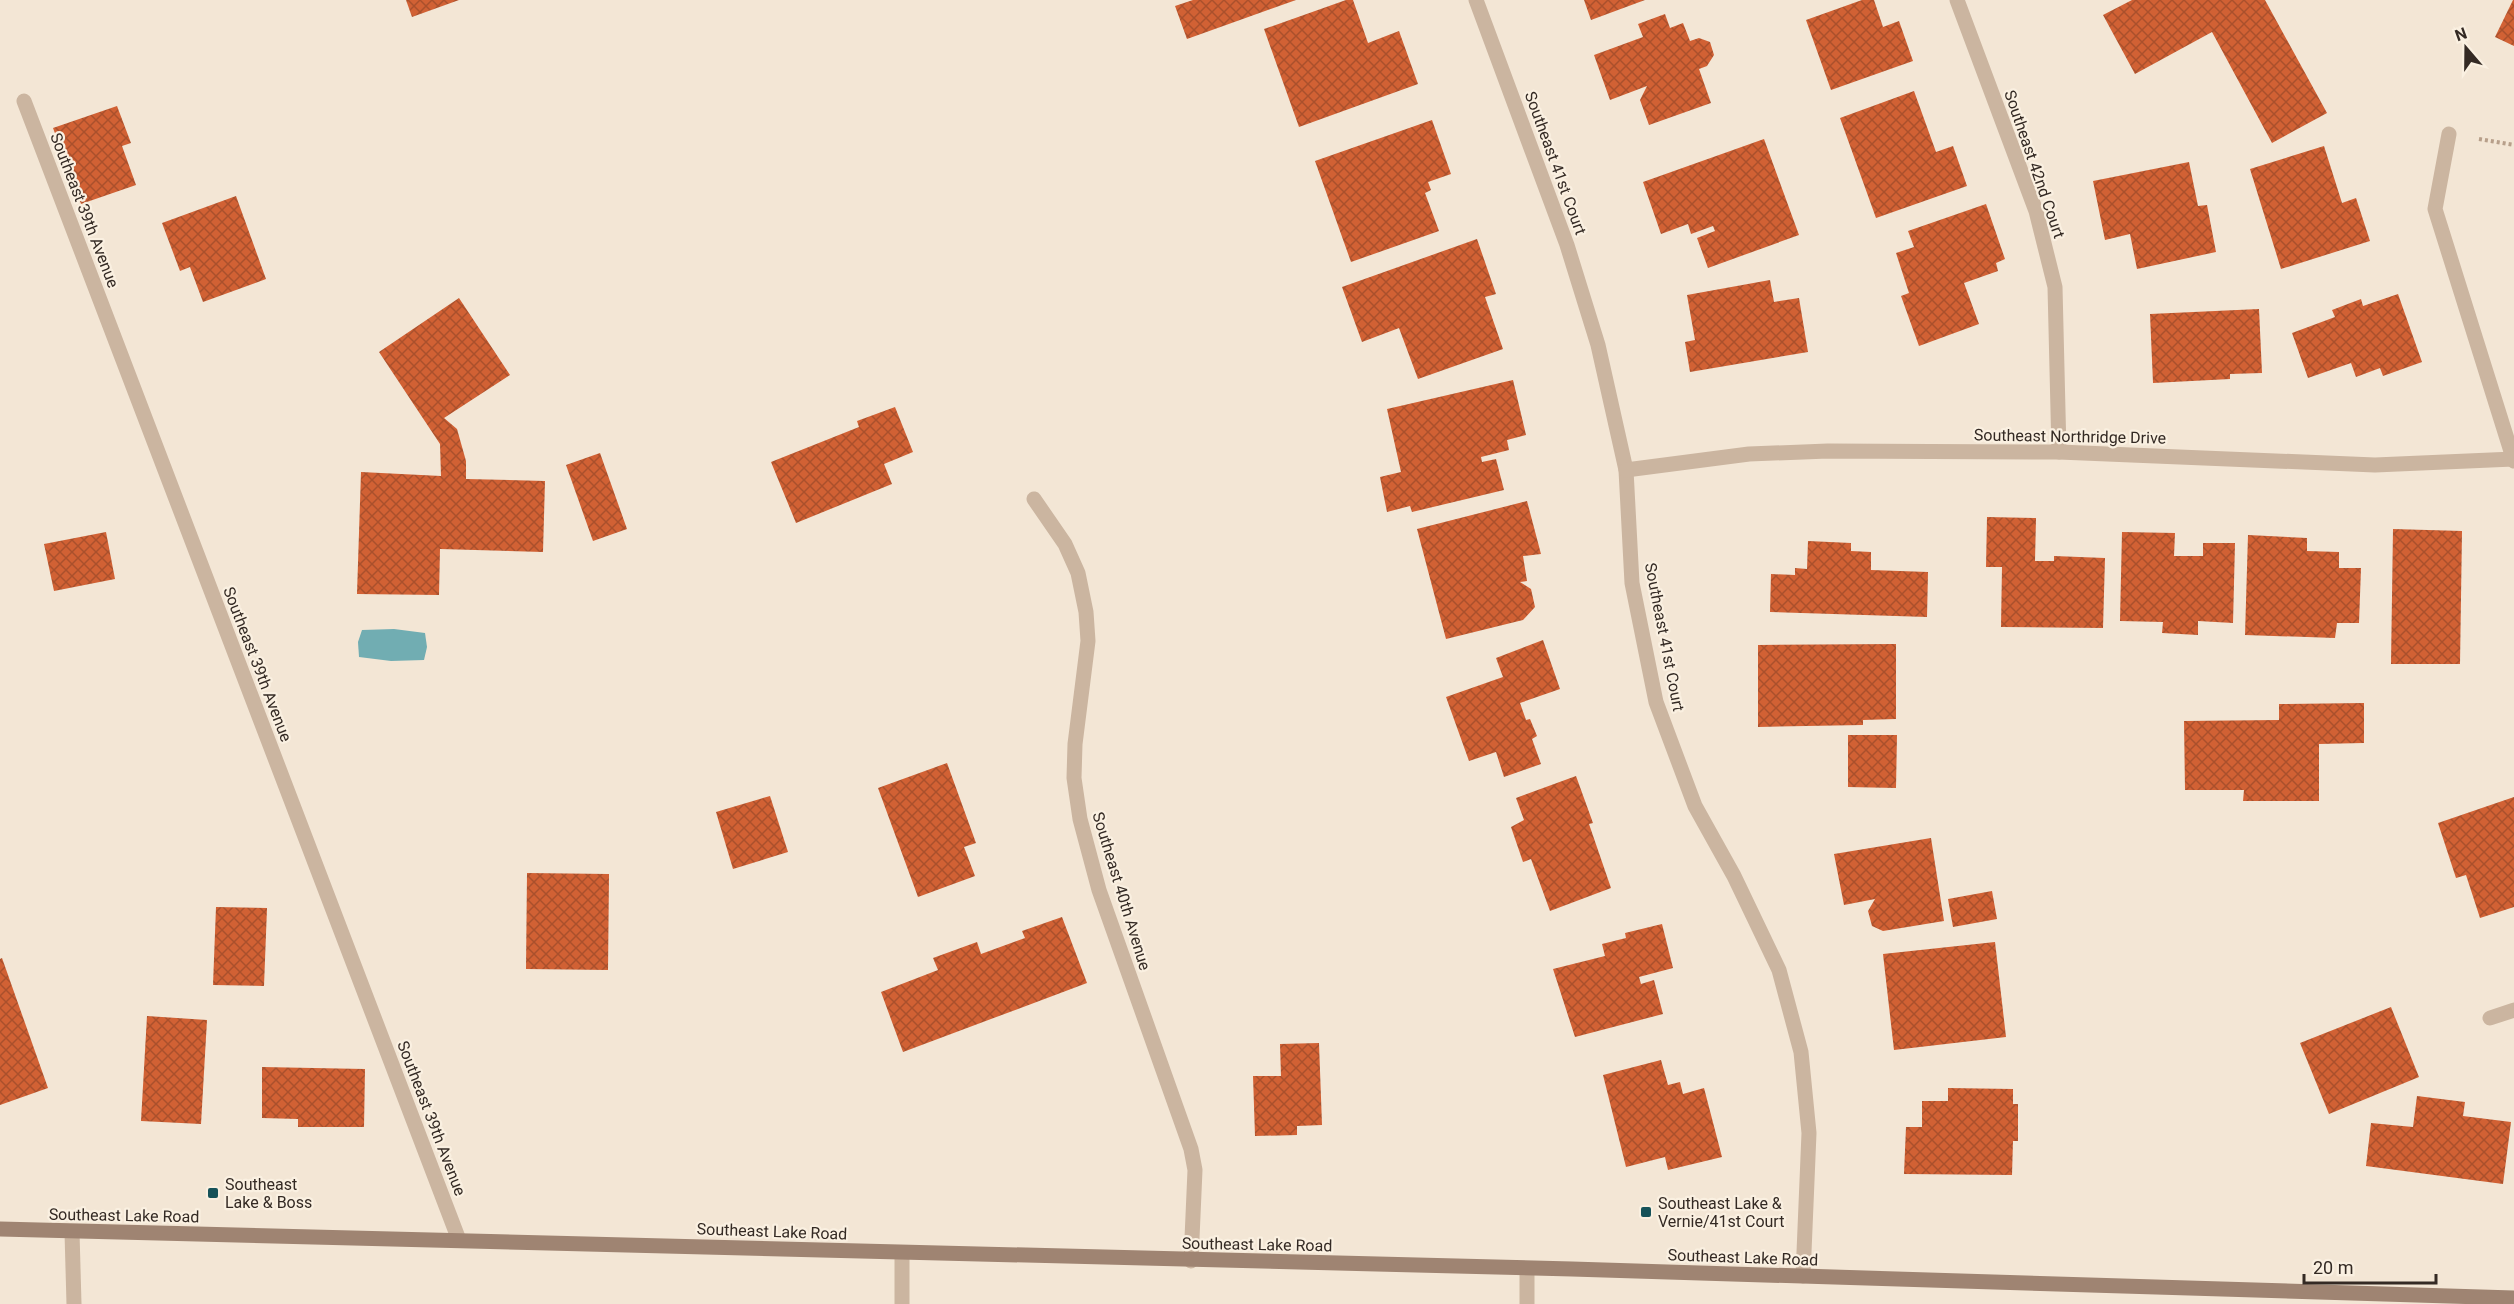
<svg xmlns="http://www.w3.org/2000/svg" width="2514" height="1304" font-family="Roboto,sans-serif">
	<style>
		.water { fill: #71adb2 }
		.building { fill: url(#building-cross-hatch) }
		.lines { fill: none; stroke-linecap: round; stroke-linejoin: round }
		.path { stroke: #b79f8a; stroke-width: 4; stroke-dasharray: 3 3; stroke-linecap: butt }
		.service { stroke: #cbb5a0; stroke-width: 15 }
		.minor { stroke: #cbb5a0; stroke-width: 15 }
		.secondary { stroke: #9f8472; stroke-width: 15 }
		.poi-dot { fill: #165259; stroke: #faf0e1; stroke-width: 2 }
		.labels { text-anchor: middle; stroke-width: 4.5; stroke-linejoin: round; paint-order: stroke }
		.street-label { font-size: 16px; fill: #342a24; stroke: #faf0e1 }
		.poi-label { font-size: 16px; fill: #342a24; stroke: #faf0e1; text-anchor: start }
	</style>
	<defs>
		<pattern id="building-cross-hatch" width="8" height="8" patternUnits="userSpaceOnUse" patternTransform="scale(1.5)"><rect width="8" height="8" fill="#d16134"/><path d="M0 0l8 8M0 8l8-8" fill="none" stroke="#aa502c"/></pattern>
	</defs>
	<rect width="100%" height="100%" fill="#f3e6d5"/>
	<!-- water -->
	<path class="water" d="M394 629 425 633 427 647 424 660 391 661 359 657 358 642 362 630Z"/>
	<!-- building -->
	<g class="building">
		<path d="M406 0H459L412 17Z"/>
		<path d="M1193 0H1296L1187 39 1175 6Z"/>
		<path d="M1346 0H1353L1368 43 1399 31 1418 84 1299 127 1264 29Z"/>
		<path d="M1584 0H1645L1591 20Z"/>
		<path d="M1862 0H1874L1883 27 1899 21 1913 61 1831 90 1806 20Z"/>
		<path d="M2132 0H2265L2327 113 2272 143 2212 32 2135 74 2103 15Z"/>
		<path d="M2513 0H2514V46L2495 37Z"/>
		<path d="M1665 14 1670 28 1683 23 1690 41 1699 38 1710 42 1714 55 1707 66 1699 69 1711 103 1649 125 1640 100 1647 86 1610 100 1594 55 1643 37 1638 24Z"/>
		<path d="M1914 91 1936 152 1953 146 1967 186 1876 218 1840 118Z"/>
		<path d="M117 106 131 143 122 146 136 185 81 204 53 128Z"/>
		<path d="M1432 120 1451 174 1428 182 1431 190 1425 193 1439 231 1351 262 1315 161Z"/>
		<path d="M1764 139 1799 235 1708 268 1697 238 1715 231 1713 226 1691 234 1688 224 1661 234 1643 182Z"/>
		<path d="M2324 146 2342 203 2356 198 2370 241 2281 269 2250 169Z"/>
		<path d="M2189 162 2198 206 2207 205 2216 252 2137 269 2130 234 2105 240 2093 181Z"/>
		<path d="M236 196 266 279 203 302 190 267 180 271 162 223Z"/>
		<path d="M1986 204 2005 259 1996 263 1998 271 1964 283 1979 324 1919 346 1901 296 1909 293 1896 253 1914 247 1908 231Z"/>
		<path d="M1477 239 1496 294 1485 297 1503 349 1418 379 1399 328 1362 342 1342 287Z"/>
		<path d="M1770 280 1774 302 1799 298 1808 352 1690 372 1685 342 1695 340 1687 295Z"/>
		<path d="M2398 294 2422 362 2383 376 2380 368 2356 377 2351 363 2308 378 2292 333 2335 317 2332 310 2361 299 2363 306Z"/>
		<path d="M459 298 510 375 444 418 457 429 466 461V479L545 481 543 552 440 549 439 595 357 594 361 472 441 476 440 444 379 352Z"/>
		<path d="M2259 309 2262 373 2230 374V379L2153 383 2150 314Z"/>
		<path d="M1513 380 1526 435 1507 440 1509 450 1481 457 1482 462 1496 459 1504 490 1412 512 1410 506 1387 512 1380 477 1401 472 1387 409Z"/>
		<path d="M895 407 913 452 884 464 892 484 796 523 771 462 859 427 857 421Z"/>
		<path d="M600 453 627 529 593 541 566 465Z"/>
		<path d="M1527 501 1541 554 1523 556 1527 581 1520 582 1531 589 1535 607 1523 620 1446 639 1417 529Z"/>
		<path d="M1987 517 2036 518 2035 561H2054V556L2105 558 2103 628 2001 627 2002 567H1986Z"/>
		<path d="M2393 529 2462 531 2460 664H2391Z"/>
		<path d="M106 532 115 579 54 591 44 544Z"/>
		<path d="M2122 532 2175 533 2174 556H2203V543H2235L2233 623 2198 621V635L2162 633 2163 622 2120 621Z"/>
		<path d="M2248 535 2307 538V551L2339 552V568H2361L2359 623H2337L2335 638 2245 635Z"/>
		<path d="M1808 541 1851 543V551L1871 552V570L1928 572 1927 617 1770 612 1771 574 1795 575V568L1807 569Z"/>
		<path d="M1543 640 1560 689 1520 703 1526 720 1530 719 1537 736 1532 739 1541 764 1504 777 1496 752 1469 761 1446 697 1503 677 1496 658Z"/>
		<path d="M1896 644V719L1863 720V725L1758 727V645Z"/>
		<path d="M2364 703V743L2319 744V801H2243L2244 790H2185L2184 721 2279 720V704Z"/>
		<path d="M1848 735H1897L1896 788 1848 787Z"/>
		<path d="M947 763 976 843 964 847 975 876 918 897 878 788Z"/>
		<path d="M1576 776 1593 823 1589 824 1611 888 1550 911 1531 859 1523 862 1511 827 1524 820 1516 798Z"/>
		<path d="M770 796 788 852 733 869 716 812Z"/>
		<path d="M2514 797V907L2480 918 2466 875 2456 878 2438 823Z"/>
		<path d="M1931 838 1944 921 1883 931 1872 926 1868 911 1875 899 1844 905 1834 854Z"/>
		<path d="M527 873 609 874 608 970 526 969Z"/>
		<path d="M1992 891 1997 919 1953 927 1948 899Z"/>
		<path d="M216 907 267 908 264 986 213 985Z"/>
		<path d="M1062 917 1087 983 903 1052 881 992 938 970 933 958 977 942 981 954 1025 938 1022 931Z"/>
		<path d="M1662 924 1673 968 1639 977 1641 984 1654 980 1663 1014 1575 1037 1553 969 1605 956 1602 944 1626 938 1625 933Z"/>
		<path d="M1995 942 2006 1037 1894 1050 1883 954Z"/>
		<path d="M2 958 48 1088 0 1105V959Z"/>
		<path d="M2391 1007 2419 1077 2329 1114 2300 1043Z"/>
		<path d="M147 1016 207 1020 201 1124 141 1121Z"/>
		<path d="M1319 1043 1322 1125 1297 1126V1135L1255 1136 1253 1076H1281L1280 1044Z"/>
		<path d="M1661 1060 1668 1085 1680 1082 1683 1094 1704 1088 1722 1157 1668 1170 1665 1157 1626 1167 1603 1075Z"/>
		<path d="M262 1067 365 1069 364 1127H298V1119L262 1118Z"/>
		<path d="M1948 1088 2013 1089V1104H2018V1141H2013L2012 1175 1904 1174 1906 1127H1922V1101H1948Z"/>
		<path d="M2417 1096 2465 1102 2463 1116 2511 1122 2503 1184 2366 1166 2371 1123 2413 1127Z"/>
	</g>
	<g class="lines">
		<!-- path -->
		<path class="path" d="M2479 139 2514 145"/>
		<!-- service -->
		<path class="service" d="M902 1304V1253"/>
		<!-- minor -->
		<g class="minor">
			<path d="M1476 0 1567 245 1598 345 1626 470 1632 583 1656 702 1695 806 1734 876 1779 970 1801 1052 1809 1133 1803 1276"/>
			<path d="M1957 0 2036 211 2055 287 2059 452"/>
			<path d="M24 101 459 1240"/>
			<path d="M2449 134 2435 209 2514 461"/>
			<path d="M1626 470 1749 454 1828 451 2059 452 2375 465 2514 459"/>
			<path d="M1034 499 1065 544 1078 573 1086 612 1088 641 1075 744 1074 778 1080 819 1099 890 1191 1149 1195 1170 1191 1261"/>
			<path d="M2490 1018 2514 1010"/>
			<path d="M72 1232 74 1304"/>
			<path d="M1527 1304V1269"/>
		</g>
		<!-- secondary -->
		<path class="secondary" d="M0 1229 1572 1269 2514 1298"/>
	</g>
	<!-- markers -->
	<g class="poi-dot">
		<rect x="207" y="1187" width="12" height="12" rx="3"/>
		<rect x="1640" y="1206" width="12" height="12" rx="3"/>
	</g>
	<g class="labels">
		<!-- street labels -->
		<g class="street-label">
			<text transform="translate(1556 163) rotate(70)" y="6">Southeast 41st Court</text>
			<text transform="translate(2035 164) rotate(71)" y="6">Southeast 42nd Court</text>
			<text transform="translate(85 210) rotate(69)" y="6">Southeast 39th Avenue</text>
			<text transform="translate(2070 436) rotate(1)" y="6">Southeast Northridge Drive</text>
			<text transform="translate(1665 637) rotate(79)" y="6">Southeast 41st Court</text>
			<text transform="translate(258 664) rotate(69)" y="6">Southeast 39th Avenue</text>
			<text transform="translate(1122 891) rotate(73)" y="6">Southeast 40th Avenue</text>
			<text transform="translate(432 1118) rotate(69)" y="6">Southeast 39th Avenue</text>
			<text transform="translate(124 1215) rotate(1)" y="6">Southeast Lake Road</text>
			<text transform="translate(772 1231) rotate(2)" y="6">Southeast Lake Road</text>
			<text transform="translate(1257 1244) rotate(1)" y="6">Southeast Lake Road</text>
			<text transform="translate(1743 1257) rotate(2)" y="6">Southeast Lake Road</text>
		</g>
		<!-- poi labels -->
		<g class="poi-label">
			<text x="225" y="1190">Southeast<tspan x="225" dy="18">Lake &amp; Boss</tspan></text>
			<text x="1658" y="1209">Southeast Lake &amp;<tspan x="1658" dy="18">Vernie/41st Court</tspan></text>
		</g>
	</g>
	<!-- north arrow -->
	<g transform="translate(2466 48) rotate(340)" stroke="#faf0e1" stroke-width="4.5" paint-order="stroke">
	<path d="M0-4.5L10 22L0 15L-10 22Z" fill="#342a24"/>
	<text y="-9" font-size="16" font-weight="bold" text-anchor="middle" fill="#342a24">N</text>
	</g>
	<!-- scale -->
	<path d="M2304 1274v9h132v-9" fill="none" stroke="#342a24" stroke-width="3"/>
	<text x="2313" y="1274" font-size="18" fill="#342a24" stroke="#faf0e1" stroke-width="4.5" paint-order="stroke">20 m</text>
</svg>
